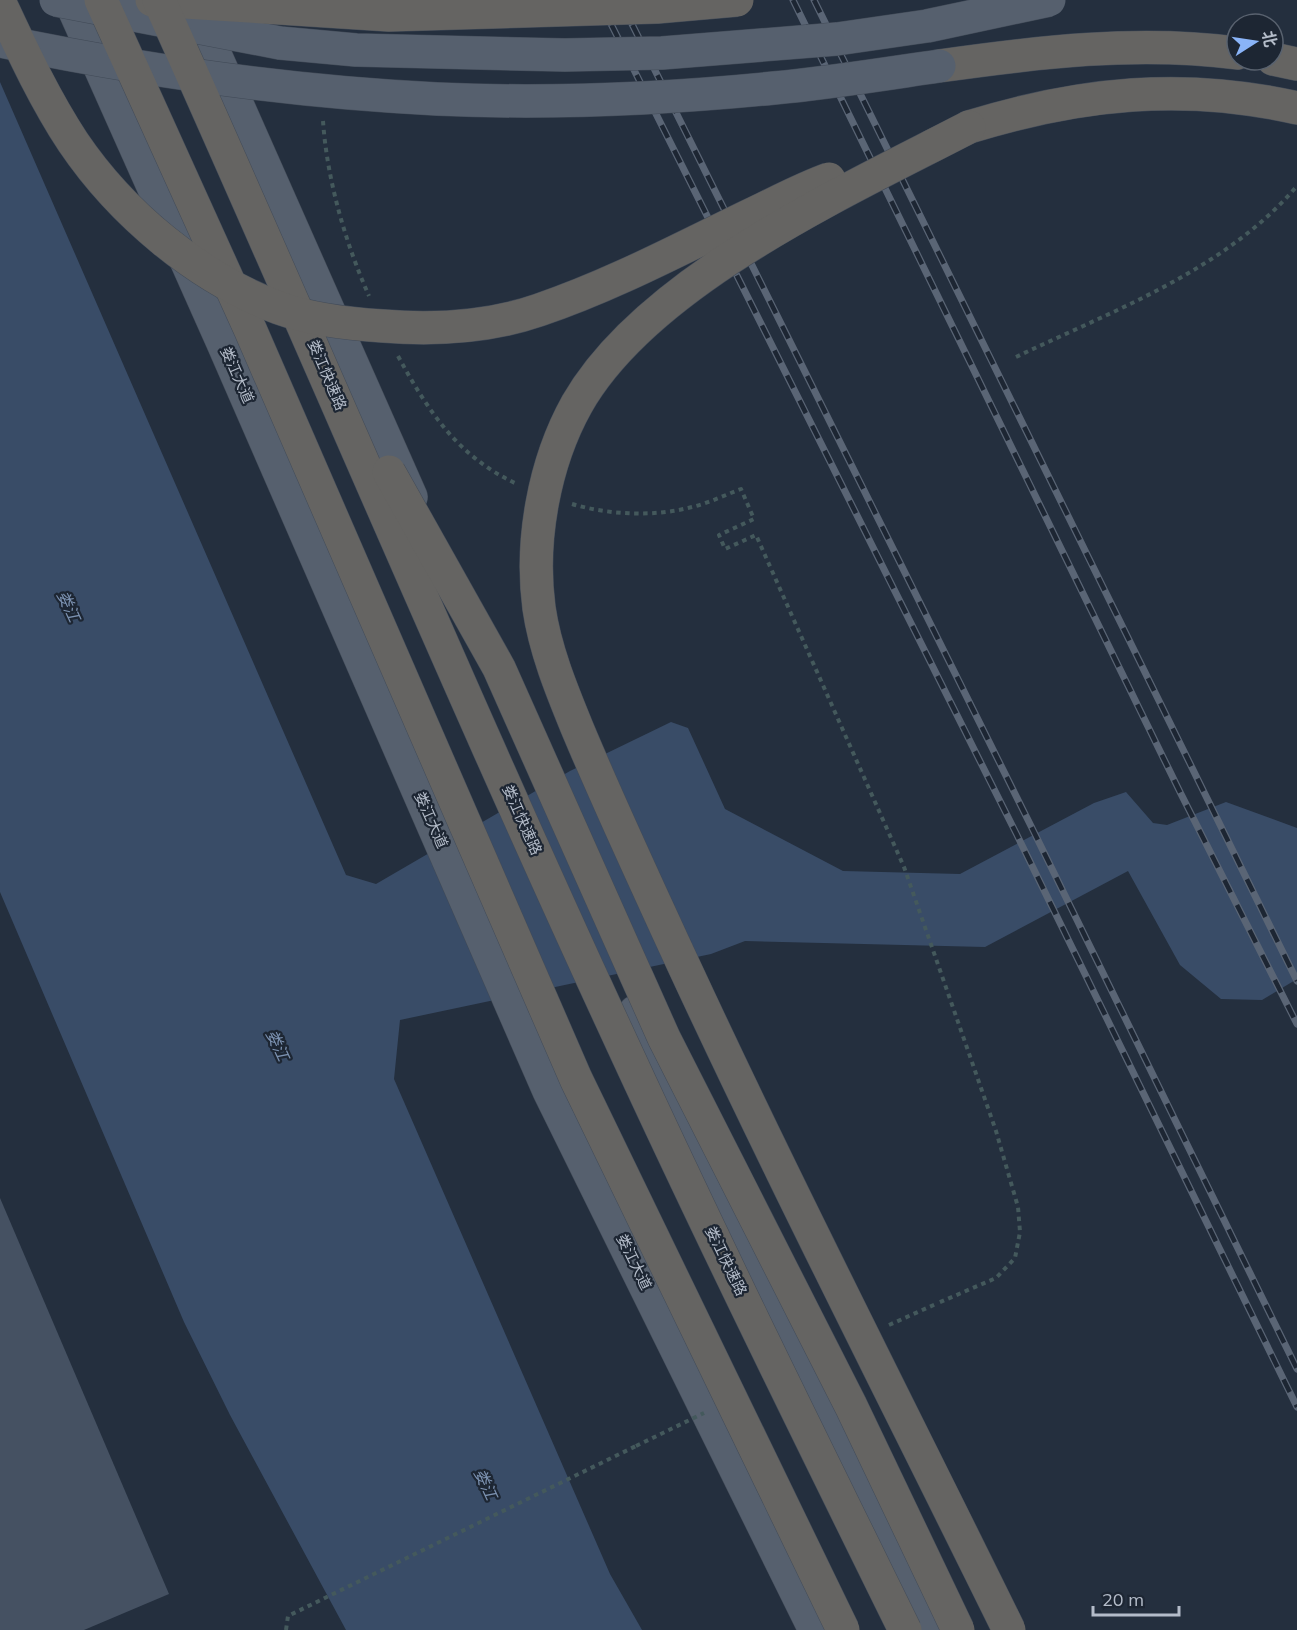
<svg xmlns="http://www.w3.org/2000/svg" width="1297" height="1630" font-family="Mulish,'Noto Sans SC',sans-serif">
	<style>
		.water { fill: #394c67 }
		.building { fill: #455162 }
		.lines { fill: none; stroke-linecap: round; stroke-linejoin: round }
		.primary-casing { stroke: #414a57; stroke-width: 34 }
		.trunk-casing { stroke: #434c59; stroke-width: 34 }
		.path { stroke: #44595c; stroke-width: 4; stroke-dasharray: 4.5 4.5; stroke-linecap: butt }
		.primary { stroke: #56606e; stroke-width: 33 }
		.trunk { stroke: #656462; stroke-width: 33 }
		.rail-casing { stroke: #5a6575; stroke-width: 7 }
		.rail { stroke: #1d2633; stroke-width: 4.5; stroke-dasharray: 14; stroke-linecap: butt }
		.primary-bridge-casing { stroke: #414a57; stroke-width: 34; stroke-linecap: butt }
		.trunk-bridge-casing { stroke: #434c59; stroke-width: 34; stroke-linecap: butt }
		.path-bridge { stroke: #44595c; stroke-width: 4; stroke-dasharray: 4.5 4.5; stroke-linecap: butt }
		.primary-bridge { stroke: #56606e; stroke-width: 33 }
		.trunk-bridge { stroke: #656462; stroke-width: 33 }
		.labels { text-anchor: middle; stroke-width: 4.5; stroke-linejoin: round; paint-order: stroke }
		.street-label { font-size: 15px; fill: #b4bcc9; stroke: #1d2633 }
		.water-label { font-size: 16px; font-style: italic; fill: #7c92b1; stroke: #1d2633 }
	</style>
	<rect width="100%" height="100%" fill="#242f3e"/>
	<!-- water -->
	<path class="water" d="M0 82 346 875 376 884 570 771 671 722 688 728 725 809 843 871 960 874 1094 803 1126 792 1153 823 1167 825 1226 802 1297 828V979L1262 1000 1221 999 1180 965 1128 871 985 947 745 941 711 954 400 1020 394 1079 610 1574 642 1630H346L230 1415 184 1322 0 892Z"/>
	<!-- building -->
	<path class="building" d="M0 1198 169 1594 84 1630H0Z"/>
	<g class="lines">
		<!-- primary casing -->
		<g class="primary-casing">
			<g id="primary">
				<path d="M70 0 223 343 549 1091 815 1630"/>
				<path d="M194 7 411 497"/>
				<path d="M635 1012 826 1417 931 1630"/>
			</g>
		</g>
		<!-- trunk casing -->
		<g class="trunk-casing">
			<g id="trunk">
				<path d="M1273 59 1297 64"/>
				<path d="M939 66C1038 52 1137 40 1237 53"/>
				<path d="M969 127C1079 93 1184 82 1297 108"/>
			</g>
		</g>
		<!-- path -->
		<g class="path">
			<path d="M323 121C327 179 345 242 369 296"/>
			<path d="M398 356C428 411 458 457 517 484"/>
			<path d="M1016 357C1114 310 1224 271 1297 186"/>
			<path d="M572 504C609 515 655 517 692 507 709 503 725 495 741 489L754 519 719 535 725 549 756 535 904 867 996 1131 1018 1207 1020 1232 1015 1258 996 1278 938 1303"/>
			<path d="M286 1630 288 1616 636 1446"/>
		</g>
		<!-- primary -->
		<use href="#primary" class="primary"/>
		<!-- trunk -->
		<use href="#trunk" class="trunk"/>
		<!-- rail casing -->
		<g class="rail-casing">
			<g id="rail">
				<path d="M599 0 1016 833 1297 1407"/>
				<path d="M620 0 1031 826 1297 1369"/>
				<path d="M793 0 1180 792 1297 1024"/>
				<path d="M814 0 1297 981"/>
			</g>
		</g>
		<!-- rail -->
		<use href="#rail" class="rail"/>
		<!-- primary-bridge casing -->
		<g class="primary-bridge-casing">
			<g id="primary-bridge">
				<path d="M56 0 280 43 356 50 565 55 662 53 837 39 927 26 1049 0"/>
				<path d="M0 41C145 71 290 92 437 99 549 104 663 99 774 88 829 83 884 74 939 66"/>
			</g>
		</g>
		<!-- trunk-bridge casing -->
		<g class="trunk-bridge-casing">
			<g id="trunk-bridge">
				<path d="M101 0 250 329 576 1079 843 1630"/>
				<path d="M152 0 389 15 657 7 737 0"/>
				<path d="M159 0C317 351 465 705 627 1054 716 1247 811 1439 905 1630"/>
				<path d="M0 3C22 50 44 98 73 142 121 213 198 278 279 308 312 320 349 324 383 326 434 330 490 327 539 310 610 286 678 250 746 217 774 204 801 189 829 179"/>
				<path d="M969 127C846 191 647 281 577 404 544 463 530 541 539 608 545 650 562 691 578 730 604 792 632 853 660 914 770 1155 892 1392 1009 1630"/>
				<path d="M389 472 499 668 664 1038 851 1406 958 1630"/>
			</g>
		</g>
		<!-- path-bridge -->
		<g class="path-bridge">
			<path d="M889 1325 938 1303"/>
			<path d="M636 1446 704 1413"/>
		</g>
		<!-- primary-bridge -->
		<use href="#primary-bridge" class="primary-bridge"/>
		<!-- trunk-bridge -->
		<use href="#trunk-bridge" class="trunk-bridge"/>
	</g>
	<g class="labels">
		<!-- street labels -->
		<g class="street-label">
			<text transform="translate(237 375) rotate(66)" y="5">娄江大道</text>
			<text transform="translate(327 375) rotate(67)" y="5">娄江快速路</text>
			<text transform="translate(431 820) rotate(66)" y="5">娄江大道</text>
			<text transform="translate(522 820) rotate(66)" y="5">娄江快速路</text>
			<text transform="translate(726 1261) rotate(64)" y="5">娄江快速路</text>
			<text transform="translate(634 1262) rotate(64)" y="5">娄江大道</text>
		</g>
		<!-- water labels -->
		<g class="water-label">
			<text transform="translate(69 606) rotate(65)" y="6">娄江</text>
			<text transform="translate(278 1045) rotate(65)" y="6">娄江</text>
			<text transform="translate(486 1484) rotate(65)" y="6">娄江</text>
		</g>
	</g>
	<!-- north arrow -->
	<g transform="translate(1255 42) rotate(78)"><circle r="28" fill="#1d2633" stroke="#59626f" stroke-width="1.5"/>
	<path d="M0-4.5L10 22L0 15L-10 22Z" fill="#8ab4f8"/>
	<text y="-9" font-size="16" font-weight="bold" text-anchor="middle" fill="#b4bcc9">北</text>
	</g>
	<!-- scale -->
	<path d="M1093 1606v9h86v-9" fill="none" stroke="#b4bcc9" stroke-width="3"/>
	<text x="1102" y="1606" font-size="18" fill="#b4bcc9" stroke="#1d2633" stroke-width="4.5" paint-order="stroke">20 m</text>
</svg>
